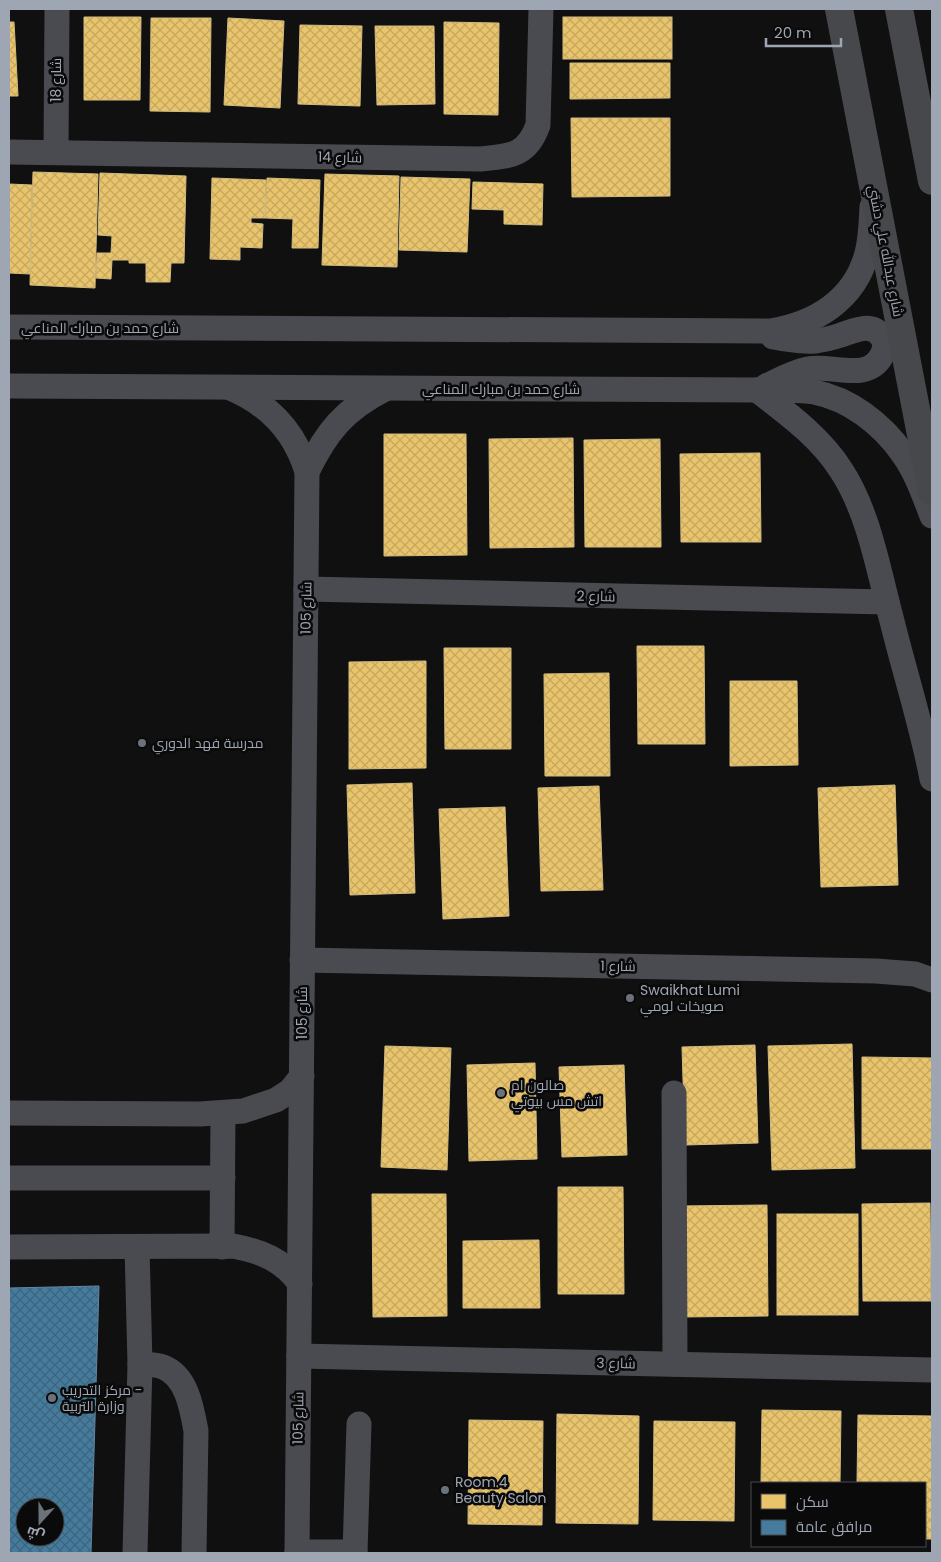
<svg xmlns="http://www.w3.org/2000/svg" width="941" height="1562" font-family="Poppins,Cairo,sans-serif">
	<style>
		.homes { fill: url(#homes-cross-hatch); stroke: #d2bb80 }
		.public { fill: url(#public-cross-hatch); stroke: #6088a4; fill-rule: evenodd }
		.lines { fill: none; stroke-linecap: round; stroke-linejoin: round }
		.minor { stroke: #494b50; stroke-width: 25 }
		.major { stroke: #46484b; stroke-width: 28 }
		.poi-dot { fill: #6c727a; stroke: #0a0a0b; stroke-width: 2 }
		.labels { text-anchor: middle; stroke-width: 5; stroke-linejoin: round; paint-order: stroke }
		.street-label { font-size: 14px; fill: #9ea6b3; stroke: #0a0a0b }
		.poi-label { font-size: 14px; fill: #9ea6b3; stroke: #0a0a0b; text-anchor: start }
	</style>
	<defs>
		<pattern id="homes-cross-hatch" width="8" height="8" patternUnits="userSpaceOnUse" patternTransform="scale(1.25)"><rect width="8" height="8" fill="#e9c46a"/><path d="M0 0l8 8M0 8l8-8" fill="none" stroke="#c4a760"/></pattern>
		<pattern id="public-cross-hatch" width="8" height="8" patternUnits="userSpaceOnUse" patternTransform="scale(1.25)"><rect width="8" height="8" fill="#457b9d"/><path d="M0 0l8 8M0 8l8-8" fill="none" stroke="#3e657e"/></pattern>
	</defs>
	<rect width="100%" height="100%" fill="#101010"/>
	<!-- homes -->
	<g class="homes">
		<path d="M84 17H141L140 100H84Z"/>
		<rect x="563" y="17" width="109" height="42"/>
		<path d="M151 18H211L210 112 150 111Z"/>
		<path d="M228 18 284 21 280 108 224 105Z"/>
		<path d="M9 22H14L18 96H9Z"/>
		<path d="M444 22 499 23 498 115 444 114Z"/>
		<path d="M300 25 362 26 360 106 298 104Z"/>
		<path d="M375 26H434L435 104 377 105Z"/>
		<path d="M570 63H670V98L570 99Z"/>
		<path d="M571 118H670V196L572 197Z"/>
		<path d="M33 172 98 174 95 288 30 285Z"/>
		<path d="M100 173 186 176 184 263H171L170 282H146V263H129V260H112L111 279 96 278 97 253H111L112 236 98 235Z"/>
		<path d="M325 174 399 176 397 267 322 265Z"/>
		<path d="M401 177 470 179 467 252 399 250Z"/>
		<path d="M212 178 266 180 265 218H251V223L263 224 262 248 240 247V260L210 259Z"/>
		<path d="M267 178 320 180 318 248H292L293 219 265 218Z"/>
		<path d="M473 182 543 184 542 225 504 224V210L472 209Z"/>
		<path d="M9 184 32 185 30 274 9 273Z"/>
		<path d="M384 434H466L467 555 384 556Z"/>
		<path d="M573 438 574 547 490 548 489 439Z"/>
		<path d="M660 439 661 547H585L584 440Z"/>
		<path d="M760 453 761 542H681L680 454Z"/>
		<path d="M637 646H704L705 744H638Z"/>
		<path d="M444 648H511V749H445Z"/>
		<path d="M426 661V768L349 769V662Z"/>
		<path d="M609 673 610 776H545L544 674Z"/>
		<path d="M730 681H797L798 765 730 766Z"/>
		<path d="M412 783 415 893 350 895 347 785Z"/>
		<path d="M895 785 898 885 821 887 818 788Z"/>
		<path d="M599 786 603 890 541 891 538 788Z"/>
		<path d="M505 807 509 916 443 919 439 809Z"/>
		<path d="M852 1044 855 1168 772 1170 768 1046Z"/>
		<path d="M755 1045 758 1143 685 1145 682 1047Z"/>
		<path d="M385 1046 451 1048 447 1170 381 1167Z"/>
		<path d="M862 1057 932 1058V1149H862Z"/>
		<path d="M535 1063 537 1159 469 1161 467 1065Z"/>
		<path d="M624 1065 627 1155 562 1157 559 1067Z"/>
		<path d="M558 1187H623L624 1294H558Z"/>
		<path d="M372 1194H446L447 1316 373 1317Z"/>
		<path d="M930 1203 931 1301H863L862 1204Z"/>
		<path d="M767 1205 768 1316 681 1317 680 1206Z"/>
		<rect x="777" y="1214" width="81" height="101"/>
		<path d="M539 1240 540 1308H463V1241Z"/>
		<path d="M762 1410 841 1411 840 1483H761Z"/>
		<path d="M557 1414 639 1416 638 1524 556 1523Z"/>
		<path d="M858 1415 932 1416V1539H925V1483H857Z"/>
		<path d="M469 1420 543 1421 542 1525 468 1524Z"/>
		<path d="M654 1421 735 1422 734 1521 653 1520Z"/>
	</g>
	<!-- public -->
	<path class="public" d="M99 1286 91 1553H9V1288ZM25 1507H55V1537H25Z"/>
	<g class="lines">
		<!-- minor -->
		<g class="minor">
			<path d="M9 152 481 159C510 156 527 156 538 125L541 9"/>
			<path d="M56 152 57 9"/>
			<path d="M9 327 770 331C815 324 855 300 867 253 871 238 871 223 872 207"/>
			<path d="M9 386 757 390C775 390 795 389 814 392 850 399 882 424 903 454 916 472 924 495 932 516"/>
			<path d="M766 386C779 380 793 372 808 369 832 364 868 383 882 355 885 349 886 343 882 337 872 321 854 331 841 335 832 338 824 340 815 341 801 342 787 339 773 337"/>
			<path d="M230 388C269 404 295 432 307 472L297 1553"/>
			<path d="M757 390C788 414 820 437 841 470 869 512 879 573 892 621 905 674 922 726 932 779"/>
			<path d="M307 472C326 432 345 409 385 389"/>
			<path d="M306 589 887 602"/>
			<path d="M302 960 876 971 915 974 932 980"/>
			<path d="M674 1093 675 1364"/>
			<path d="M9 1113 200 1114 243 1111 276 1100 290 1091 302 1076"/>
			<path d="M9 1178H223"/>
			<path d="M9 1247 233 1246C260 1251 284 1260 300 1284"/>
			<path d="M222 1247 223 1113"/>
			<path d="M299 1356 932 1370"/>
			<path d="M140 1364C147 1365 156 1364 163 1367 187 1376 192 1409 196 1431L194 1553"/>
			<path d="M297 1552H355"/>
			<path d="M135 1553 140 1364 137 1247"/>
			<path d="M355 1553 359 1424"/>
		</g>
		<!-- major -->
		<g class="major">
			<path d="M839 9 932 492"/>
			<path d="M899 9 932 181"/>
		</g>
	</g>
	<!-- markers -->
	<g class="poi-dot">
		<circle cx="142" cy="743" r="5"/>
		<circle cx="630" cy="998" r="5"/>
		<circle cx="501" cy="1093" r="5"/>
		<circle cx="52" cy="1398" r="5"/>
		<circle cx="445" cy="1490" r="5"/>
	</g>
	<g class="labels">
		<!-- street labels -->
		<g class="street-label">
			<text transform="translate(56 80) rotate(-90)" y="5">شارع 18</text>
			<text transform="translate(340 157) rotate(1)" y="5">شارع 14</text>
			<text transform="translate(886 251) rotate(79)" y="5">شارع عبدالله علي دشتي</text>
			<text x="100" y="333">شارع حمد بن مبارك المناعي</text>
			<text x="501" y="394">شارع حمد بن مبارك المناعي</text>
			<text transform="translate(596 596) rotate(1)" y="5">شارع 2</text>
			<text transform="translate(306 608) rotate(-89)" y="5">شارع 105</text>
			<text transform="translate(618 966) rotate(1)" y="5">شارع 1</text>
			<text transform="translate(302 1013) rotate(-90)" y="5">شارع 105</text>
			<text transform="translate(616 1363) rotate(1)" y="5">شارع 3</text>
			<text transform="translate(298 1418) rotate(-89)" y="5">شارع 105</text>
		</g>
		<!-- poi labels -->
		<g class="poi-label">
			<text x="152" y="748">مدرسة فهد الدوري</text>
			<text x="640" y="995">Swaikhat Lumi<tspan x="640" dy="16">صويخات لومي</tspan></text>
			<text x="511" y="1090">صالون ام<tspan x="511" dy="16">اتش مس بيوتي</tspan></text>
			<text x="62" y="1395">مركز التدريب -<tspan x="62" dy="16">وزارة التربية</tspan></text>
			<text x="455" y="1487">Room.4<tspan x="455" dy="16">Beauty Salon</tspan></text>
		</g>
	</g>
	<!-- border -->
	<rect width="941" height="1562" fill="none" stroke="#9ea6b3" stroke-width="20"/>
	<!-- legend -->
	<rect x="751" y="1482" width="175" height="65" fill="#0a0a0b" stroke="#45484e"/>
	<rect x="761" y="1494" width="25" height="15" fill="#e9c46a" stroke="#45484e"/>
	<text x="796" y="1507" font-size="15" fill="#9ea6b3">سكن</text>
	<rect x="761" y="1520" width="25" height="15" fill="#457b9d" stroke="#45484e"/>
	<text x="796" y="1532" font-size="15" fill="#9ea6b3">مرافق عامة</text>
	<!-- north arrow -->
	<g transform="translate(40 1522) rotate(201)"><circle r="24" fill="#0a0a0b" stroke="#45484e"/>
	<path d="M0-4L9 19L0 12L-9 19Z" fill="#6c727a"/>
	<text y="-8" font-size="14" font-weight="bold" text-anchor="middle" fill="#9ea6b3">ش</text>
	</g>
	<!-- scale -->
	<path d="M766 38v8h75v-8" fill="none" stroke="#9ea6b3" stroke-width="2.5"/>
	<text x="774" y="38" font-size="15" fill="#9ea6b3" stroke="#0a0a0b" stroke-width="4" paint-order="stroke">20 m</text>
</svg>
